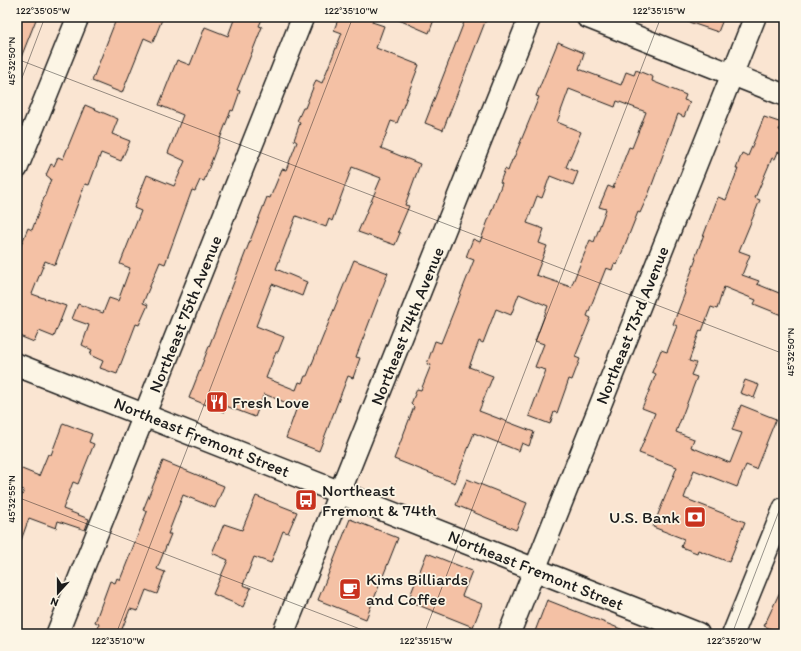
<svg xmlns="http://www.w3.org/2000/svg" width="801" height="651" font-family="Itim,sans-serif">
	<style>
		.building { fill: #f4c1a5; stroke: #1c1c1c; fill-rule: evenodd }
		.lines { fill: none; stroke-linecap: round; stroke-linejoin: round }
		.minor-casing { stroke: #1c1c1c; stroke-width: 24 }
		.tertiary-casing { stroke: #1c1c1c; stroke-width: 25 }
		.minor { stroke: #fcf5e5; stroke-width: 21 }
		.tertiary { stroke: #fcf5e5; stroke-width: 22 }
		.ticks { fill: none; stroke: #1c1c1c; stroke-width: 1; stroke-opacity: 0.45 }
		.labels { text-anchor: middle; stroke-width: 3.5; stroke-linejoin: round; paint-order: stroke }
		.street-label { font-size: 17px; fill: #1c1c1c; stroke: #fcf5e5 }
		.poi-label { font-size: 17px; fill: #1c1c1c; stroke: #fcf5e5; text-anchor: start }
		.neatline { fill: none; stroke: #1c1c1c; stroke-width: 1.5 }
		.ticks-label { font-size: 10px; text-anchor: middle; fill: #1c1c1c }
	</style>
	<rect width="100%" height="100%" fill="#fae5d2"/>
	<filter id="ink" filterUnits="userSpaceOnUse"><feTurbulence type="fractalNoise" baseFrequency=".025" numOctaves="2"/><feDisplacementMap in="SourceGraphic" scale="8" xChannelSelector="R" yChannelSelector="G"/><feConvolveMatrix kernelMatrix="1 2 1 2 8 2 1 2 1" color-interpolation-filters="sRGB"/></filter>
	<g filter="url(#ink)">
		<!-- building -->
		<g class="building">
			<path d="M17 17H37L18 65H17Z"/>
			<path d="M117 17H163L153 42 144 38 122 93 92 81Z"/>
			<path d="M235 17H263L259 26 262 27 237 90 240 91 233 111 231 110 204 181 200 180 195 191 192 190 165 264 160 262 143 303 148 305 139 325 136 324 117 374 100 368 103 361 90 355 92 350 82 345 89 325 72 319 78 304 103 313 109 298 118 301 130 268 120 264 141 211 134 208 147 175 174 186 185 161 168 153 183 115 159 105 177 60 190 65 205 27 228 36Z"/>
			<path d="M339 17H374L372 22 384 26 376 48 419 65 397 123 391 121 381 148 420 164 405 205 409 206 398 232 400 233 395 245 358 232 381 178 352 167 332 221 329 219 326 227 296 216 276 269 307 282 302 296 272 284 256 326 284 337 278 352H276L266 378 296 390 299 382 302 383 305 376H307L354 260 388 273 356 357 360 358 353 378 348 376 319 451 286 438 297 407 264 394 255 417 226 406 224 412 189 398 267 197 270 198 282 169 286 170 297 142 294 140 300 123 297 121 303 108H305L316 80 322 83 342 33 334 30Z"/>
			<path d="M392 17H435L429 33Z"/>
			<path d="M466 17H487L443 130 425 123Z"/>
			<path d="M681 17H724L718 32 680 19Z"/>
			<path d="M558 42 584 53 579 69 621 85 626 72 634 75 636 70 653 77 652 81 686 95 684 100 690 102 684 117 678 114 649 193 640 213 638 212 617 265 614 264 612 270 606 268 587 316 591 318 575 357 580 359 572 380 569 379 557 413 554 412 550 424 529 416 546 370 535 367 544 344 535 341 548 306 519 294 511 315 496 309 483 343 479 341 469 367 493 376 479 411 534 432 529 446 522 443 519 451 474 433 455 483 394 459 414 407 411 404 417 389 421 390 431 365 427 364 435 341 441 343 474 260 466 257 473 239 480 242 502 183 500 182 505 169 508 171 512 160H513L539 97 536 96ZM569 89 615 107 617 101 646 112 632 148 629 147 613 188 608 186 599 207 606 209 594 242 590 240 571 287 536 275 547 246 539 243 544 229 527 223 537 196 542 198 550 176 573 185 578 172 566 167 581 132 557 122Z"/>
			<path d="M85 105 118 119 112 134 130 141 121 161 101 153 89 185 85 184 55 265 45 261 32 294 66 306 54 337 39 331 34 342 17 335V255L28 228 32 230 51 179 46 175 51 164 54 166 58 157 63 159Z"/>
			<path d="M764 117 782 123 779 130 784 132V155L778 152 775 159 772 158 755 198 760 200 739 251 750 255 742 275 759 281 757 284 784 295V316L754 304 756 300 724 287 717 309 711 307 702 331 700 330 689 361 696 363 691 375 697 377 676 432 694 439 691 447 730 463 742 433 732 430 741 405 776 419 756 469 746 465 737 487 694 470 684 498 745 522 729 562 698 550 697 553 681 547 684 539 653 527 677 467 639 453 655 413 642 408 656 374 652 372 661 350 667 352 677 326 673 324 685 293 684 292 696 259 695 258 718 197 726 200 738 169H736L742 153 748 156Z"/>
			<path d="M745 380 759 385 754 398 740 393Z"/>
			<path d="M63 423 92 434 89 442 94 444 78 484 73 482 63 509 89 519 85 530 58 521 56 528 29 518 19 546 17 545V508L24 490 17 488V467L39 476 48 454 51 455Z"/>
			<path d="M163 461 224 486 215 508 183 495 168 534H171L157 569 165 572 157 594 146 590 138 611 130 609 120 634H106L96 630 99 624 95 622 110 581 115 583 117 578 120 580 147 512 143 510Z"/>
			<path d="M467 479 527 503 516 530 456 505Z"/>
			<path d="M256 496 297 512 288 533 283 531 271 563 254 557 243 585 251 588 243 607 213 594 228 560 212 553 224 524 242 530Z"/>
			<path d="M350 519 398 538 366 619 318 600Z"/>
			<path d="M427 553 472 571 462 596 482 604 473 627 408 601Z"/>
			<path d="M784 583V634H783L764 626Z"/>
			<path d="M547 600 631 633V634H534Z"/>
		</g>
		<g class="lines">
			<!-- minor casing -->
			<g class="minor-casing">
				<g id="minor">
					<path d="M587 17 784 95"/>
					<path d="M17 168 78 17"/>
					<path d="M57 634 303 17"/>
					<path d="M283 634 530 17"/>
					<path d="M509 634 755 17"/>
					<path d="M733 634 784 508"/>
				</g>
			</g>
			<!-- tertiary casing -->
			<g class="tertiary-casing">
				<path id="tertiary" d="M17 365 698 634"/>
			</g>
			<!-- minor -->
			<use href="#minor" class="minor"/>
			<!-- tertiary -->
			<use href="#tertiary" class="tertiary"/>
		</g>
	</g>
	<!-- ticks -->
	<path class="ticks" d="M17 59 784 354M17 91 45 17M17 497 373 634M116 634 353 17M424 634 661 17M732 634 784 498"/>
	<!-- icons -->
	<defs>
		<g id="restaurant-square" transform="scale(1.15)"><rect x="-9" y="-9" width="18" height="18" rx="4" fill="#c8321e" stroke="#fcf5e5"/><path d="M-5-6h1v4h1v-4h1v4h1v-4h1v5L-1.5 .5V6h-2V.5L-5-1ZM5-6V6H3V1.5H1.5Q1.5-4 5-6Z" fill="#fff"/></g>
		<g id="bus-square" transform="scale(1.15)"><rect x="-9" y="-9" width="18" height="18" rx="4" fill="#c8321e" stroke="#fcf5e5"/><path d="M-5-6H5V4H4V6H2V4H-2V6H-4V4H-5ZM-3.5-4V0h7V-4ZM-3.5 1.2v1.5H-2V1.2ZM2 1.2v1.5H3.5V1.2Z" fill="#fff"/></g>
		<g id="bank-square" transform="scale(1.15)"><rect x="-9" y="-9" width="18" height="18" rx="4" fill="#c8321e" stroke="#fcf5e5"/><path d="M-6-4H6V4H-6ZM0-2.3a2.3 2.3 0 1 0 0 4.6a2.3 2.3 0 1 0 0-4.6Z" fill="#fff"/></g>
		<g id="cafe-square" transform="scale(1.15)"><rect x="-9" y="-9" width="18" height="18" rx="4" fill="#c8321e" stroke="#fcf5e5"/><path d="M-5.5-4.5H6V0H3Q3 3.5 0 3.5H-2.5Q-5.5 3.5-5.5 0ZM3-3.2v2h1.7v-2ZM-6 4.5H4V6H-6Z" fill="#fff"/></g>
	</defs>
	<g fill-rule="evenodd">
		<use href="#restaurant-square" x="217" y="402"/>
		<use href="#bus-square" x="306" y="500"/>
		<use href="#bank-square" x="695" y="517"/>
		<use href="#cafe-square" x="350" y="589"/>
	</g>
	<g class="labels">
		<!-- street labels -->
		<g class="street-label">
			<text transform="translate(185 314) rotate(-68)" y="6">Northeast 75th Avenue</text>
			<text transform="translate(632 325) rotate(-68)" y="6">Northeast 73rd Avenue</text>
			<text transform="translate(407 326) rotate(-68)" y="6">Northeast 74th Avenue</text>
			<text transform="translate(202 437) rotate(22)" y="6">Northeast Fremont Street</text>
			<text transform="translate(536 570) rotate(22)" y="6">Northeast Fremont Street</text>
		</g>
		<!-- poi labels -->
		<g class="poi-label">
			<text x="232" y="408">Fresh Love</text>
			<text x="322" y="496">Northeast<tspan x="322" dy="20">Fremont &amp; 74th</tspan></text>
			<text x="680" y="523" text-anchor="end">U.S. Bank</text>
			<text x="366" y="585">Kims Billiards<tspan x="366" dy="20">and Coffee</tspan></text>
		</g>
	</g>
	<!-- margin -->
	<rect width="801" height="651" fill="none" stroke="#fcf5e5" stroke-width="44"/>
	<!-- north arrow -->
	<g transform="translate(58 593) rotate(201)" stroke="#fcf5e5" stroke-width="3" paint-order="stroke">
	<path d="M0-3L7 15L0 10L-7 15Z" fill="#1c1c1c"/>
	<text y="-6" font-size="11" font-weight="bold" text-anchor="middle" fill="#1c1c1c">N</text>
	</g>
	<rect x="22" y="22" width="757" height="607" class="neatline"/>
	<g class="ticks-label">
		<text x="43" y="14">122°35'05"W</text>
		<text x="351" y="14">122°35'10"W</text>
		<text x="659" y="14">122°35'15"W</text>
		<text transform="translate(11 61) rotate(-90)" y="4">45°32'50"N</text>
		<text transform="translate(790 352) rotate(-90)" y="4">45°32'50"N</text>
		<text transform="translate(11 499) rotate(-90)" y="4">45°32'55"N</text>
		<text x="118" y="644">122°35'10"W</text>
		<text x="426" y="644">122°35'15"W</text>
		<text x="734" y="644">122°35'20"W</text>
	</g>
</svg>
